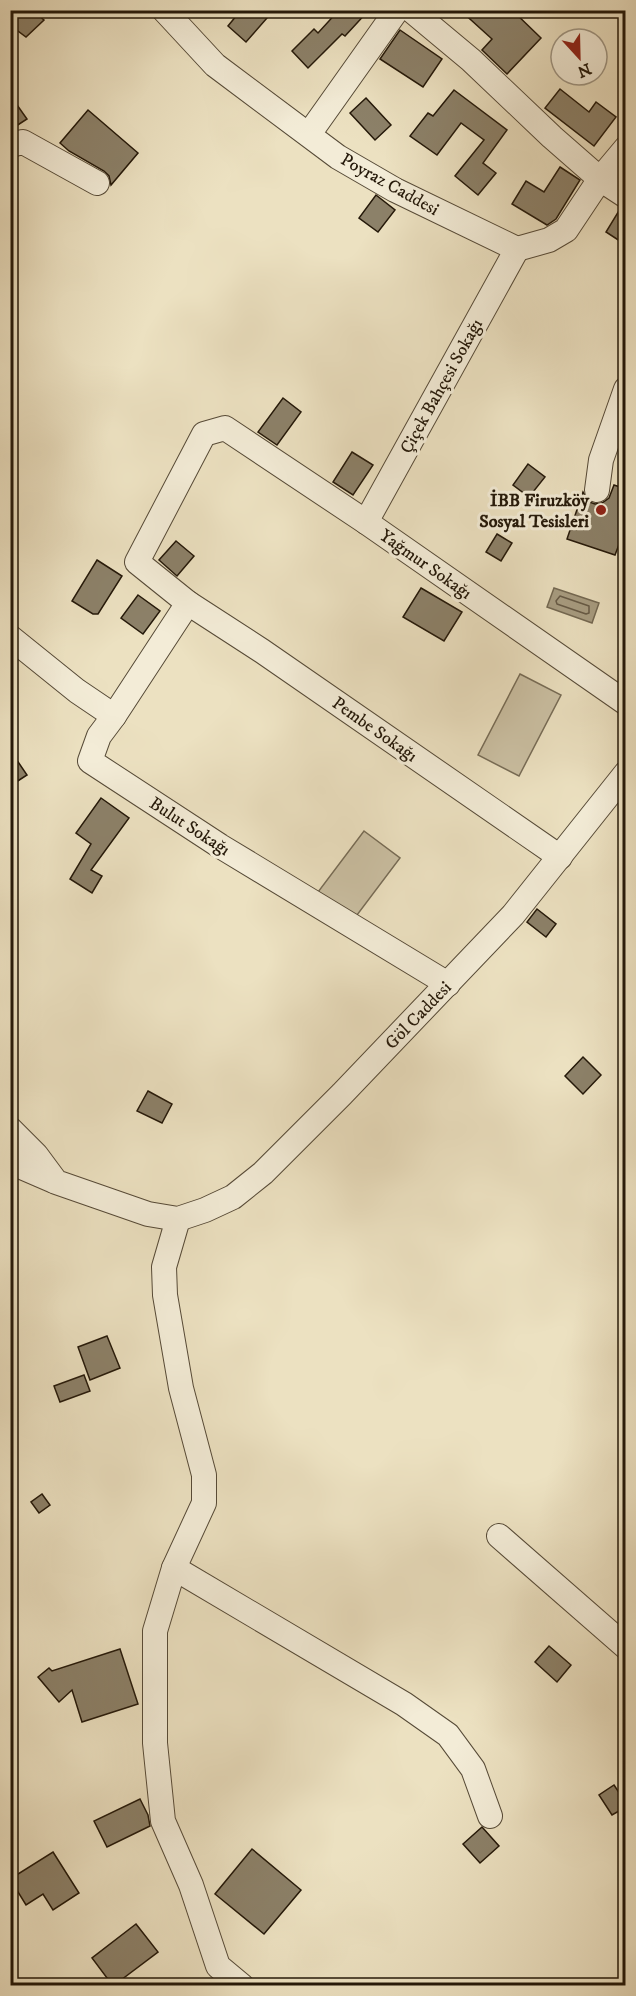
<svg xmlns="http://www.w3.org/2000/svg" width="636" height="1996" font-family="'IM FELL DW Pica',serif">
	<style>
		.green { fill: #cabfa2; stroke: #776c56; stroke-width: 1.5 }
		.water { fill: #a89d82; stroke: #736852; stroke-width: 1.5 }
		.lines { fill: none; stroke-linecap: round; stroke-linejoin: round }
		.shore { stroke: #665a46; stroke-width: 1.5 }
		.building { fill: #8c8169; stroke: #241809; stroke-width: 1.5 }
		.minor-casing { stroke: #564a37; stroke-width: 26 }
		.minor { stroke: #f3ecd7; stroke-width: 24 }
		.poi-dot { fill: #8f2418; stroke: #f3ecd7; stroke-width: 2 }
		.labels { text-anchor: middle; stroke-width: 6; stroke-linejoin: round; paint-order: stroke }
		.street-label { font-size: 18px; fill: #241809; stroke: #f3ecd7 }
		.poi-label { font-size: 18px; font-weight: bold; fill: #241809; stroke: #f3ecd7; text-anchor: end }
	</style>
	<rect width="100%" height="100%" fill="#ece1c1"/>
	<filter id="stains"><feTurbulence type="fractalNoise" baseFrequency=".00333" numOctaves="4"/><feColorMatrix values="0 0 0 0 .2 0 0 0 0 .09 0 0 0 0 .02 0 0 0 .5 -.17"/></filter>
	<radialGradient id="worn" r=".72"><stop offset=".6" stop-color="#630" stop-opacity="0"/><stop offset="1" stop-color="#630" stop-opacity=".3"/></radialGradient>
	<!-- green -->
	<g class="green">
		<path d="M520 674 561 695 519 776 478 755Z"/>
		<path d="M364 831 400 858 354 919 318 892Z"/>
	</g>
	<!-- water -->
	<path class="water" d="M554 588 599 603 592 623 547 607Z"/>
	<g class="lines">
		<!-- shore -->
		<path class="shore" d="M560 596 589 606V613L586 614 557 604 556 601Z"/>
	</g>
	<!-- building -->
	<g class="building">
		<path d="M16 10H32L44 20 26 37 10 25V16Z"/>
		<path d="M241 10H274L246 42 228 26Z"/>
		<path d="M339 10H369L345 36 342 34 308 68 292 51 314 29 318 33Z"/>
		<path d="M460 10H512L541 38 507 74 482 50 492 39Z"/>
		<path d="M400 30 442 59 423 87 380 59Z"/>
		<path d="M560 89 589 112 596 102 616 117 594 146 545 108Z"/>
		<path d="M454 90 507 130 483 163 496 173 478 195 455 176 484 140 461 123 437 155 410 136 428 113 433 116Z"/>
		<path d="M10 95 27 119 10 130Z"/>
		<path d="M366 98 391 125 375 140 350 113Z"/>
		<path d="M88 110 138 153 111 185 109 176 104 171 69 151 60 143Z"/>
		<path d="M560 167 580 180 556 219 547 225 512 204 526 181 544 192Z"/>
		<path d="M376 195 395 210 378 232 359 218Z"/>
		<path d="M620 209 626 210V245L606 232Z"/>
		<path d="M283 398 301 412 277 445 258 432Z"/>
		<path d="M352 452 373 465 353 495 333 482Z"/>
		<path d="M528 464 545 477 529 497 513 485Z"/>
		<path d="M614 485 626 489V526L615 555 567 539 583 492 589 502 595 504 602 503 609 498Z"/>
		<path d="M497 534 512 543 501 561 486 552Z"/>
		<path d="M176 541 194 556 177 576 159 560Z"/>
		<path d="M97 560 122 576 98 614H93L72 601Z"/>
		<path d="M421 588 462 612 444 641 403 617Z"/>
		<path d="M138 595 160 611 143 634 121 618Z"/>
		<path d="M10 750 27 775 10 786Z"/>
		<path d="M101 798 129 818 91 870 102 876 92 893 70 879 91 844 76 833Z"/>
		<path d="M537 909 556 924 546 937 527 922Z"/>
		<path d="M583 1057 601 1075 583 1094 565 1076Z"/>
		<path d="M148 1091 172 1104 162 1123 137 1111Z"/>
		<path d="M107 1336 120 1368 90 1380 78 1347Z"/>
		<path d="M84 1375 90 1391 60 1402 54 1386Z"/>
		<path d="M42 1494 50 1505 39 1513 31 1502Z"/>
		<path d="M549 1646 571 1665 557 1682 535 1662Z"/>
		<path d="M120 1649 138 1704 82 1722 72 1690 59 1702 38 1677 49 1668 52 1671Z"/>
		<path d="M614 1785 626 1803V1807L612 1815 599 1795Z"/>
		<path d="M140 1799 148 1815 150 1826 107 1847 94 1821Z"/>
		<path d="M482 1827 499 1846 480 1863 463 1844Z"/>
		<path d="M252 1849 301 1890 264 1934 215 1894Z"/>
		<path d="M53 1852 79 1893 53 1910 43 1894 26 1905 10 1879Z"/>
		<path d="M136 1924 158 1952 113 1986 92 1958Z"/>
	</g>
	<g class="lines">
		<!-- minor casing -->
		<g class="minor-casing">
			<g id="minor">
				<path d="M164 10 215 65 338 157 395 190 517 249 549 240 566 230 600 179 626 196"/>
				<path d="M411 10 471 60 552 137 600 179 626 148"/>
				<path d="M309 134 397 10"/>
				<path d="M10 145 23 142 97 183"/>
				<path d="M597 490 601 460 626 389"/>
				<path d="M366 522 517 249"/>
				<path d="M10 637 77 691 114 716 99 736 90 761 220 846 448 984"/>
				<path d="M114 716 188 603"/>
				<path d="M560 857 262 651 188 603 137 562 204 434 225 428 366 522 626 703"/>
				<path d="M10 1129 36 1155 56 1182 148 1214 178 1219 205 1210 233 1197 263 1173 342 1094 513 915 626 773"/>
				<path d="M10 1162 54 1181"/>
				<path d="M178 1219 164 1267 165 1295 181 1388 204 1475V1503L174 1568 155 1631V1743L163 1821 191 1885 218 1966 242 1986"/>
				<path d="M499 1536 626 1647"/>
				<path d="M174 1568 404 1704 448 1735 473 1769 490 1816"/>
			</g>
		</g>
		<!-- minor -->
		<use href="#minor" class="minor"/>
	</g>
	<!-- markers -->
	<circle class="poi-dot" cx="601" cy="510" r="6"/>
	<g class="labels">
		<!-- street labels -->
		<g class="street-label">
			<text transform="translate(390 184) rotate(29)" y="6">Poyraz Caddesi</text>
			<text transform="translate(441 386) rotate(-61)" y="6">Çiçek Bahçesi Sokağı</text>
			<text transform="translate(426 564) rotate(35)" y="6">Yağmur Sokağı</text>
			<text transform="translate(375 729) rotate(35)" y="6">Pembe Sokağı</text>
			<text transform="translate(190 826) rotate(33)" y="6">Bulut Sokağı</text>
			<text transform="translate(418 1015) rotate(-46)" y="6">Göl Caddesi</text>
		</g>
		<!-- poi labels -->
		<g class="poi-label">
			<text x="589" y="506">İBB Firuzköy<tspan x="589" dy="21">Sosyal Tesisleri</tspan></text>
		</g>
	</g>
	<!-- margin -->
	<rect width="636" height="1996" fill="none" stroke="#ece1c1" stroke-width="36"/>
	<rect x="12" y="12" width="612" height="1972" fill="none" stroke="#241809" stroke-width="3"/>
	<rect x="18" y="18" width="600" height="1960" fill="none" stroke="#241809" stroke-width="1.5"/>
	<!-- north arrow -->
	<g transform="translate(579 57) rotate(158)"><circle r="28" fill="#f3ecd7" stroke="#a09785" stroke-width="1.5"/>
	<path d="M0-4.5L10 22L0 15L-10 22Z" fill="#8f2418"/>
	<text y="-9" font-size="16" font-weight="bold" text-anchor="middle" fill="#241809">N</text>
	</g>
	<rect width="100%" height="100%" filter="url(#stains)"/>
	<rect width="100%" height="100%" fill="url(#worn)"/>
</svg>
